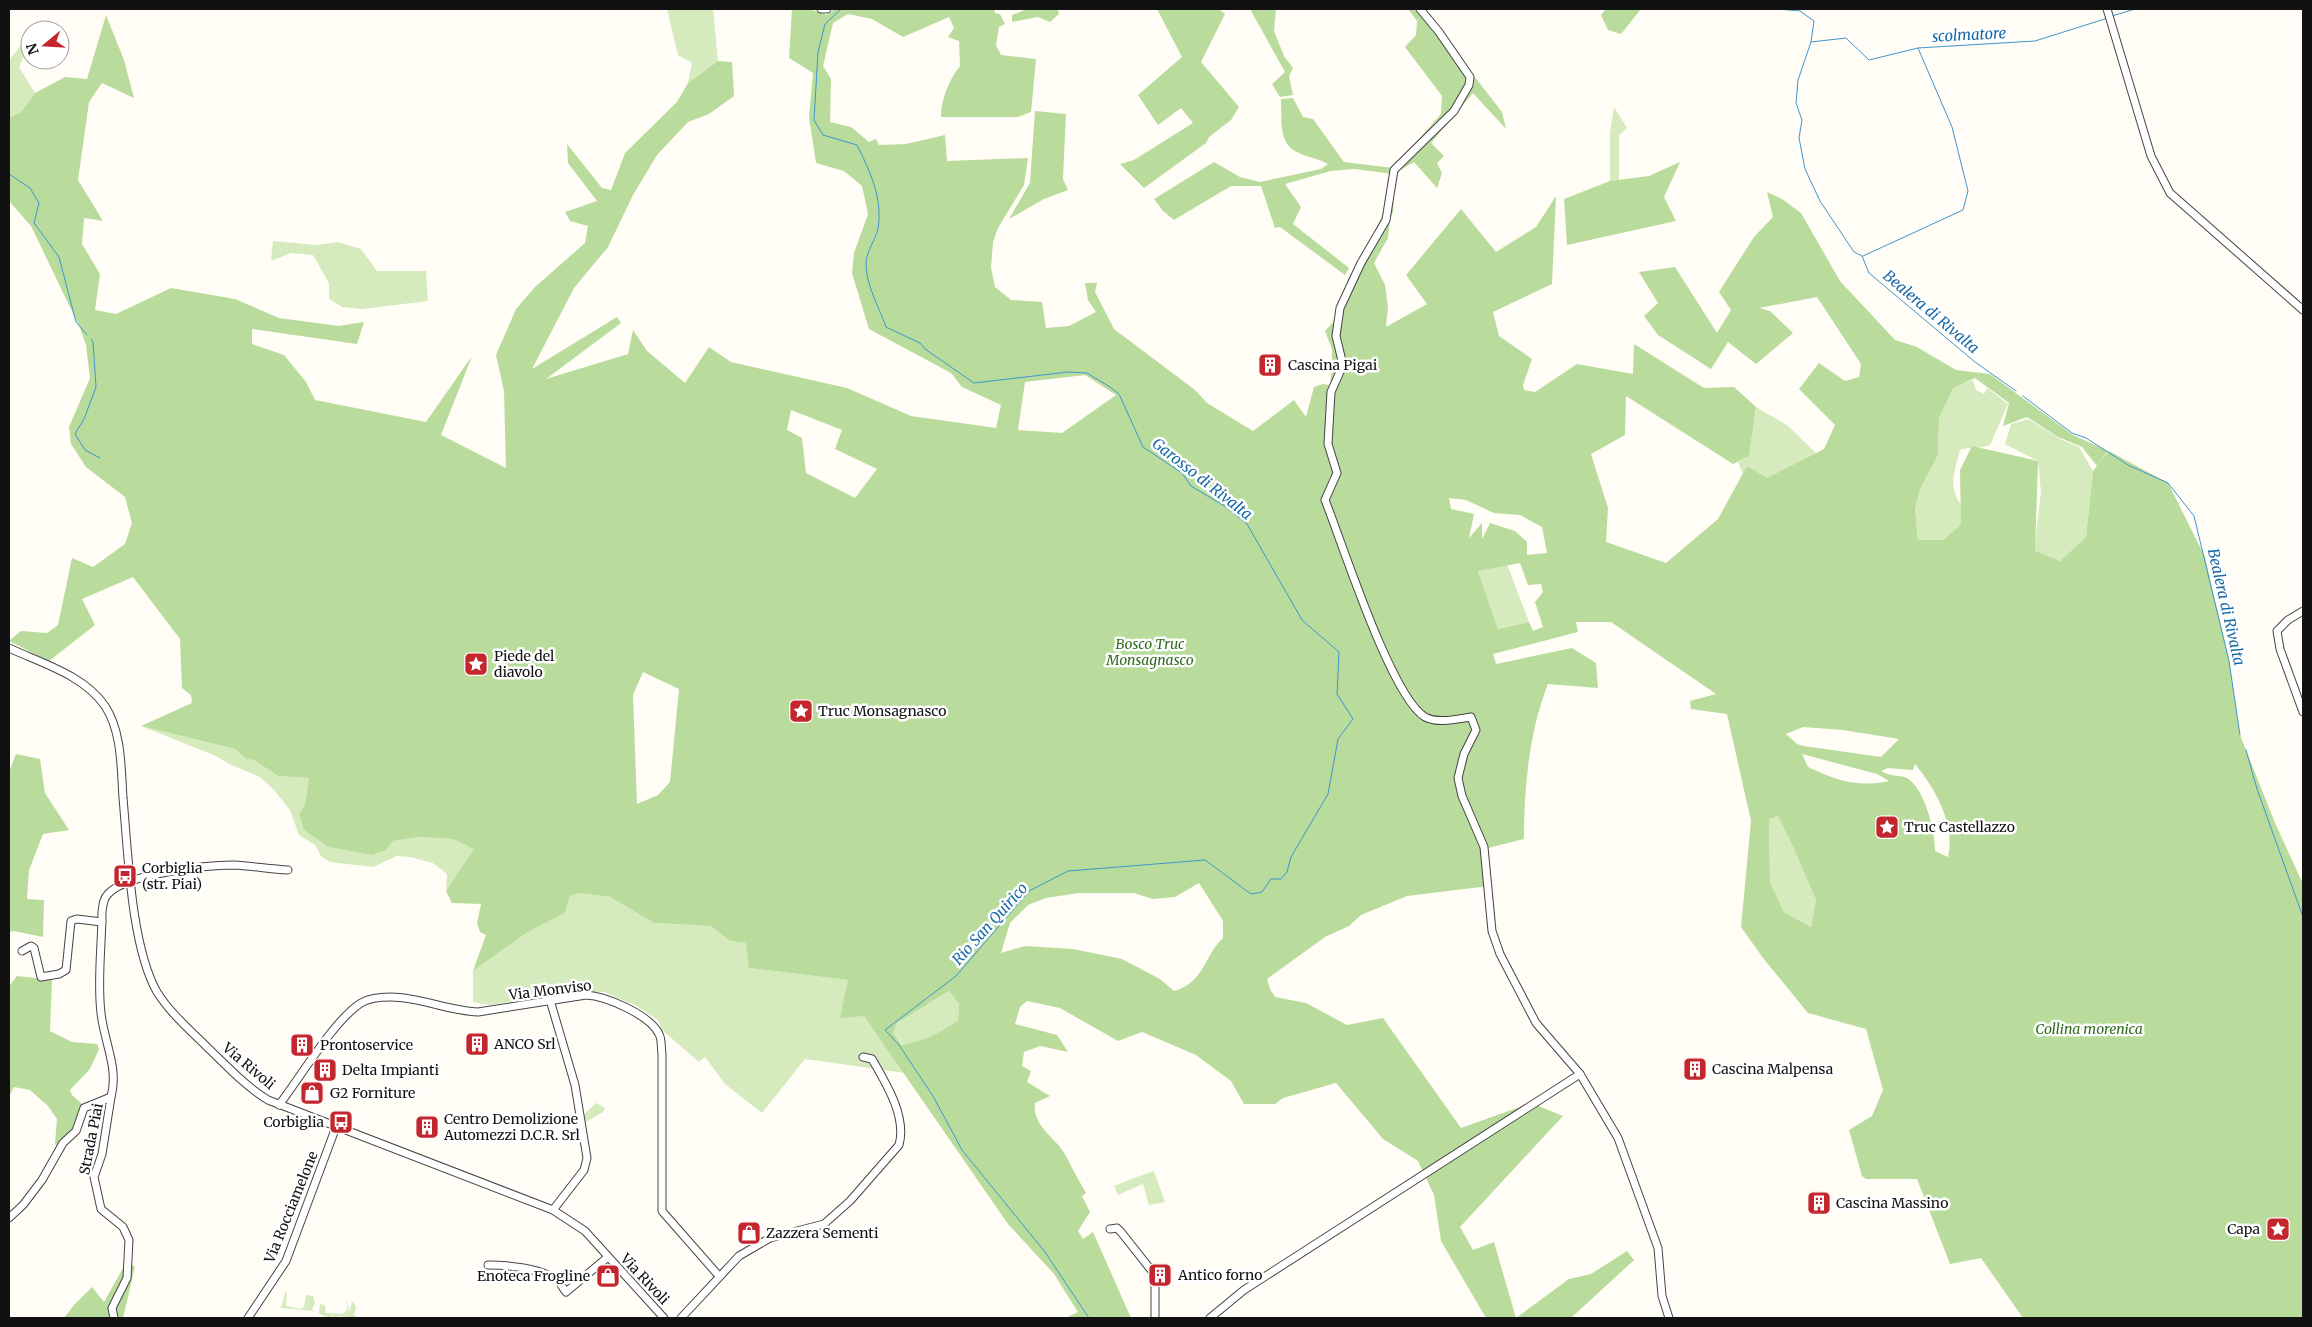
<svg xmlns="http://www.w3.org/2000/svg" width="2312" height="1327" font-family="Merriweather,serif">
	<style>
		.green { fill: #d5ebbd }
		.forest { fill: #b9dc9c; fill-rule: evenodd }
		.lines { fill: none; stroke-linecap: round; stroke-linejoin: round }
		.stream { stroke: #3f96cf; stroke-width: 1 }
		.minor-casing { stroke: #444; stroke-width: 9 }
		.minor { stroke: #fff; stroke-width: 7 }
		.labels { text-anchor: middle; stroke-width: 5; stroke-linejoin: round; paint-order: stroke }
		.poi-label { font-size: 14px; fill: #111; stroke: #fff; text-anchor: start }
		.park-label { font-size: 14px; font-style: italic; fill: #2f6b1f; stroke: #fff }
		.street-label { font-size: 14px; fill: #111; stroke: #fff }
		.water-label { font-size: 15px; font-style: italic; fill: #1768a6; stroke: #fff }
	</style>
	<rect width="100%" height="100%" fill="#fffdf5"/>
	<!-- green -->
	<g class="green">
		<path d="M667 9H713L718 61 688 83 692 63 678 55Z"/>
		<path d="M27 38 30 42 19 67 35 93 21 112 9 118V60Z"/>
		<path d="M1614 107 1627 128 1619 135V180L1610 181V133Z"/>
		<path d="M273 241 316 245 338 242 361 249 377 271H426L428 301 362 309 342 307 329 299V283L313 255 291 253 271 261Z"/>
		<path d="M1973 380 1976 390 1984 394 1987 388 2008 404 1990 445C1979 449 1972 446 1960 450 1954 474 1947 488 1964 509L1962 525 1943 540H1918L1915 509 1920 489 1938 455 1939 418 1953 387Z"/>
		<path d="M1756 407 1787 425 1816 453 1767 479 1747 466 1743 474 1738 462 1749 456Z"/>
		<path d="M2028 419 2062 440 2079 447 2093 471 2086 537 2060 561 2034 551 2041 492 2038 461 2005 444 2011 424Z"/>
		<path d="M1507 564 1529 622 1498 629 1478 571Z"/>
		<path d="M141 726 235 749 246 759 254 760 278 776 309 778 305 805 386 850 393 841 419 837 453 839 475 849 446 891 447 874 433 863 410 857 397 856 373 867 330 862 321 856 315 845 299 835 290 810 274 790 260 777 229 764 216 756Z"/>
		<path d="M1778 816 1794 849 1816 900 1811 927 1784 912 1770 882 1769 819Z"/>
		<path d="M580 893 610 897 654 923 711 926 730 941 747 943 750 968 849 980 864 1016 905 1073 805 1059 762 1113 725 1084 705 1057 699 1062 662 1030 658 1020 637 1006 604 992 575 991 490 1005 473 1002V971L528 932 565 913 570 896Z"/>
		<path d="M949 991 959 1004 958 1020C940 1033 924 1041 903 1045L893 1033 897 1023Z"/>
		<path d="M596 1103 605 1108 603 1112 584 1123 582 1116Z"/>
		<path d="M1154 1171 1165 1202 1149 1205 1143 1184 1118 1195 1114 1186 1139 1176 1142 1181 1140 1176Z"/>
		<path d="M287 1292 286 1306 301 1309 304 1307 306 1295 313 1296 315 1303 312 1309 314 1311 281 1308 285 1293Z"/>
		<path d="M347 1299 349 1313 352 1301 356 1306 354 1315 359 1318 339 1316 335 1318 334 1315 333 1318 332 1315 329 1318 319 1314 320 1304 325 1305 326 1313 343 1314 347 1310Z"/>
	</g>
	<!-- forest -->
	<g class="forest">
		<path d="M792 9H809L827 15 835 9H995V13L1000 14 1005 24 999 27 996 45 1001 55 1036 59 1031 112 1018 117H941C941 99 949 80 960 66L959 41 948 37 954 28 949 17 903 37 872 19 848 14 833 23 823 66 831 79 830 122 851 127 869 142 876 139 879 145 906 144 945 135 947 161 1028 158 1024 185 998 228 993 242 991 267 995 287 1011 300 1042 302 1046 328 1069 326 1096 312 1088 300 1085 283H1097L1095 292 1114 329 1195 390 1207 403 1253 431 1294 400 1306 417 1314 387 1323 384 1330 385 1332 368V349L1325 331 1336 319 1348 279 1360 261 1385 210 1388 178H1395L1393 212 1390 219 1388 238 1374 263 1385 285 1388 307 1386 327 1427 304 1406 275 1461 209 1496 252 1536 227 1556 196 1552 284 1493 312 1499 336 1532 359 1523 385 1524 390 1535 392 1577 364 1633 374 1634 344 1704 388 1734 387 1756 407 1749 456 1733 464 1626 396 1625 435 1591 454 1608 508 1606 542 1666 563 1718 519 1747 466 1767 478 1824 449 1835 425 1799 389 1819 363 1845 381 1859 377 1861 364 1817 297 1759 308 1770 311 1793 333 1756 364 1728 342 1711 369 1658 335 1644 316 1658 303 1639 272 1675 267 1717 333 1731 310 1719 292 1754 237 1773 217 1767 192 1782 199 1801 213 1840 281 1895 340 1917 347 1956 370 1990 374 2073 435 2108 451 2097 465 2109 451 2168 483 2205 557 2229 661 2240 735 2275 823 2303 884V1318H2023L1981 1258 1950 1264 1917 1179H1866L1862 1176 1849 1130 1872 1116 1883 1090 1866 1029 1808 1013 1763 958 1741 927 1751 821 1727 714 1691 709 1690 701 1716 694 1611 622H1576L1578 632 1493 654 1496 664 1572 648 1596 663 1598 688 1548 684C1529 732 1524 788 1524 839L1488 848 1489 886 1407 896 1361 915 1349 926 1325 937 1267 979 1270 989 1275 997 1306 1003 1347 1025 1383 1018 1461 1128 1531 1103 1563 1116 1460 1227 1473 1250 1494 1242 1516 1318H1486L1441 1241 1434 1195 1418 1161 1383 1139 1336 1083 1283 1098 1275 1104H1244L1231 1081 1196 1055 1142 1032 1118 1041 1060 1008 1027 1001 1020 1007 1015 1024 1057 1035 1068 1052 1040 1046 1024 1052 1022 1066 1031 1071 1027 1082 1050 1096 1035 1103C1032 1127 1056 1137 1066 1156 1072 1168 1079 1181 1086 1193L1082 1196 1090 1212 1078 1231 1083 1239 1093 1232 1131 1318H1065L1078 1312 1054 1274 1008 1224 864 1016 840 1018 848 980 749 968 746 943 730 941 711 926 654 923 610 897 580 893 570 896 565 913 528 932 473 971 486 935 480 932 477 923 481 904 452 903 446 891 474 849 453 839 419 837 393 841 386 850 372 855 329 847 304 830 299 814 305 805 309 778 278 776 254 760 246 759 235 749 141 726 192 703 191 695 182 688 180 639 133 577 82 599 95 625 49 661 9 641 21 631 47 633 58 625 72 558 93 567 125 544 132 523 125 497 86 467 71 444 69 427 90 378 86 345 80 328 31 226 9 201V118L21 112 35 93 65 77 87 79 106 15 124 60 134 98 102 83 89 102 78 180 103 221 84 218 82 244 100 274 95 310 116 314 171 288 235 299 279 318 339 326 364 322 357 344 252 329V344L284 355 306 382 315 400 426 422 472 356 441 435 506 468 504 391 496 355 516 309 535 287 585 243 588 226 570 221 565 212 597 201 568 163 567 144 602 188 611 190 625 153 677 102 688 83 718 61 732 62 734 96 709 114 688 122 657 155 633 195 608 247 574 288 532 369 617 317 621 323 546 379 628 354 633 330 647 351 685 383 709 347 731 362 847 388 911 416 996 428 1001 405 962 387 951 373 869 329 852 273 854 253 868 214 862 186 844 171 816 163 809 117 813 73 789 58ZM1085 375 1116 395 1062 433 1018 430 1025 382ZM1975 378 2009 403 2003 426 2027 417 2058 437 2082 447 2097 466 2093 471 2086 537 2060 561 2035 551 2038 461 1972 446 1960 470 1961 525 1943 540H1918L1915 509 1920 489 1938 455 1939 418 1953 388ZM791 410 842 430 835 449 877 469 855 498 806 473 802 438 787 430ZM1449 498 1466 500 1494 513 1520 515 1542 527 1547 553 1527 555V542L1515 531 1490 523 1482 539V523L1469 538 1474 514 1451 509ZM1520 563 1528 585 1541 584 1543 592 1535 602 1543 627 1533 631 1529 622 1498 629 1478 571ZM643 672 679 689 670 782 658 795 637 804 633 695ZM1803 727 1843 730 1899 739 1881 757 1804 746 1797 744 1786 734ZM1802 754 1877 774 1889 781C1857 788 1836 780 1808 767ZM1915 764C1935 788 1956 825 1948 857L1935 851C1935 831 1925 789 1907 778 1901 775 1891 777 1881 771L1888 768 1913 770ZM1778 816 1794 849 1816 900 1811 927 1784 912 1770 882 1769 819ZM1199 883 1223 921V938C1203 957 1205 982 1174 991L1160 979 1122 959 1073 949 1025 946 1001 953 1010 923 1028 905 1046 898 1079 893H1134L1153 899 1175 897ZM949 991 959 1004 958 1020C940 1033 924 1041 902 1045L893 1033 897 1023Z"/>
		<path d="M1027 9H1058L1059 14 1050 22 1038 17 1012 22V15Z"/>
		<path d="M1157 9H1219L1225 14 1201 62 1239 107 1231 120 1209 137 1206 143 1144 188 1120 164 1134 160 1193 123 1181 108 1158 125 1138 95 1182 57Z"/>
		<path d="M1250 9H1276L1274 31 1284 56 1293 68 1289 76 1293 95 1280 97 1272 84 1285 72Z"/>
		<path d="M1408 9H1422L1502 112 1506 129 1473 93 1431 143 1444 156 1437 163 1442 173 1437 188 1414 162 1393 174 1354 169 1331 171 1285 184 1301 207 1293 224 1349 268 1345 275 1280 227 1275 228 1261 186H1231L1174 220 1163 211 1154 199 1214 162 1240 177 1260 182 1321 169 1328 164C1318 158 1305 157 1295 151 1278 142 1282 115 1281 99L1293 98 1303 117 1313 119 1344 162 1393 168 1441 114 1442 96 1405 47 1416 35 1417 21Z"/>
		<path d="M1606 9H1641L1621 34 1608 30 1601 15Z"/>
		<path d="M1035 111 1066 114 1063 179 1068 190 1044 199 1009 219 1030 183Z"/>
		<path d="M1680 162 1664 197 1676 221 1567 245 1564 199 1610 181 1649 176Z"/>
		<path d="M16 754 40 759 45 793 69 830 43 834 29 870 27 899 44 900 43 937 14 931 9 932V772Z"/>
		<path d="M17 976 52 980 50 1031 72 1042 97 1044 99 1049 90 1069 70 1090 72 1095 83 1105 74 1130 58 1146 55 1144 57 1119 48 1106 30 1090 14 1087 9 1096V986Z"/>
		<path d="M1627 1251 1634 1260 1571 1318H1516L1569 1279 1591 1274Z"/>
		<path d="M127 1261 135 1267 123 1318H64L74 1305 92 1287 104 1302Z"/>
	</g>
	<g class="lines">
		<!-- stream -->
		<g class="stream">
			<path d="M841 9 825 24 818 52 814 120 823 135 857 145C870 171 883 199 878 229 875 240 867 251 866 262 865 283 879 307 886 327L920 343 925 349 974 383 1068 372 1087 373 1110 387 1119 394 1143 447 1182 473 1191 486 1226 507 1247 524 1302 620 1339 652 1337 694 1353 719 1338 739 1328 794 1291 857 1287 872 1281 879H1271L1262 892 1251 894 1205 860 1068 871 1029 891 956 976 885 1030 899 1045 933 1096 962 1150 1045 1252 1089 1318"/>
			<path d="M1778 9 1800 11 1814 21 1811 42 1798 80 1796 103 1802 120 1799 138 1805 169 1820 201 1854 252 1862 256 1869 273 1975 362 2016 391"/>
			<path d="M2112 16 2135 9"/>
			<path d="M1811 42 1846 38 1869 60 1918 48 2035 41 2108 18"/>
			<path d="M9 174 30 188 39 203 34 223 59 257 76 322 87 335"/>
			<path d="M1863 256 1963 210 1968 191 1952 127 1918 48"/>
			<path d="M91 339 93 342 96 387 84 419 75 434 85 450 100 458"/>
			<path d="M2023 396 2072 433 2086 438 2128 465 2168 483 2194 516 2229 661 2240 735"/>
			<path d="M2246 750 2257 789 2303 917"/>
		</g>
		<!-- minor casing -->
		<g class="minor-casing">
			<g id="minor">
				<path d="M821 9H827"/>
				<path d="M1420 9 1439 32 1470 77 1469 85 1454 111 1394 170 1386 220 1361 263 1340 308 1336 336 1343 365 1331 392 1328 444 1337 473 1325 500C1342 542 1391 697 1425 717 1438 724 1457 719 1471 717L1476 730 1464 754 1458 778 1462 796 1484 847 1492 931 1500 954 1536 1023 1580 1074 1618 1138 1658 1248 1662 1296 1669 1318"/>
				<path d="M2107 9 2151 156 2170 193 2303 310"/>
				<path d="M2303 611 2288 620 2277 631 2280 649 2303 712"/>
				<path d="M9 648C41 663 84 675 105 706 122 732 121 768 123 798 128 852 131 946 157 992 170 1013 190 1030 208 1048 227 1066 245 1086 268 1100L553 1210 585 1231 664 1318"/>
				<path d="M22 951 31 946 34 948 41 977 59 974 66 970 71 921 77 919 102 922"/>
				<path d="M550 1000 575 1085 587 1158 584 1170 553 1210"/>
				<path d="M111 1097 102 1154 94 1177 101 1209 123 1227 129 1240 127 1278 112 1308 114 1318"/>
				<path d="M279 1105C300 1078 334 1020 361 1003 369 998 381 997 391 997 420 997 448 1011 478 1012L586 995C606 996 650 1015 659 1034 662 1039 661 1048 662 1054V1211L719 1276"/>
				<path d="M9 1218 23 1205 42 1180 63 1143 76 1131 84 1108 111 1097C119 1068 104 1042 101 1013 97 980 102 945 102 912 103 905 103 899 108 894 125 874 207 865 234 865 252 866 270 869 288 870"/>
				<path d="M1110 1229 1117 1228 1121 1232 1155 1275V1318"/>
				<path d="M488 1265C508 1265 540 1268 557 1280 561 1283 563 1289 566 1292L608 1257"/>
				<path d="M248 1318 286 1261 336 1127"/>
				<path d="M681 1318 739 1256 770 1238 824 1224 850 1201 899 1145C907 1117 886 1083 872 1059L863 1057"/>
				<path d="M1210 1318 1244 1290 1580 1074"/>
			</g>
		</g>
		<!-- minor -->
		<use href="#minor" class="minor"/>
	</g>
	<!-- icons -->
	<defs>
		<g id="building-square" transform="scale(1.25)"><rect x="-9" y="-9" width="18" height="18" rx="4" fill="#c4262e" stroke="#fff"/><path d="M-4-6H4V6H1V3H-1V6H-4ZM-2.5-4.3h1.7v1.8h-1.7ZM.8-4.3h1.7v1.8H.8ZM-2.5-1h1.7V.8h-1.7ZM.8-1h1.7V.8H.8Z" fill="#fff"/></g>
		<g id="sight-square" transform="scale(1.25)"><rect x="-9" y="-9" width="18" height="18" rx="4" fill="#c4262e" stroke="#fff"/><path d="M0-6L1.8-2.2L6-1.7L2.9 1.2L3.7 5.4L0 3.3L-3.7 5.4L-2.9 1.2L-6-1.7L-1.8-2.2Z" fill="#fff"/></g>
		<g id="bus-square" transform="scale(1.25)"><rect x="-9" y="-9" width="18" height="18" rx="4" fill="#c4262e" stroke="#fff"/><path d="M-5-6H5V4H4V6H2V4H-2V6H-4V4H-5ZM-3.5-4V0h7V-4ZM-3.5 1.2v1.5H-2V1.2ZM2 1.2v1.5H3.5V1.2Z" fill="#fff"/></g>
		<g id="shop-square" transform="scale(1.25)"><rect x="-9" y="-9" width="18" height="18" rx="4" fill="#c4262e" stroke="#fff"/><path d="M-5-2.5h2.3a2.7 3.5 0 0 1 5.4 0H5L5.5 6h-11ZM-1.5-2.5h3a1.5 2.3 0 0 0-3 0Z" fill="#fff"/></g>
	</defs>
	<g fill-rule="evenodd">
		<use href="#building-square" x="1270" y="365"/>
		<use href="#sight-square" x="476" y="664"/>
		<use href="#sight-square" x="801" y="711"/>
		<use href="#sight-square" x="1887" y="827"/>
		<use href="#bus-square" x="125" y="876"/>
		<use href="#building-square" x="477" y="1044"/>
		<use href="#building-square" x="302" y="1045"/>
		<use href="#building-square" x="1695" y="1069"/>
		<use href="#building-square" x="325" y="1070"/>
		<use href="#shop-square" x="312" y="1093"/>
		<use href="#bus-square" x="341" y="1122"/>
		<use href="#building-square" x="427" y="1127"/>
		<use href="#building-square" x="1819" y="1203"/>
		<use href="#sight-square" x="2278" y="1229"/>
		<use href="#shop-square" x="749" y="1233"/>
		<use href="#building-square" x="1160" y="1275"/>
		<use href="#shop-square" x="608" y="1276"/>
	</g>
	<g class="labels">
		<!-- poi labels -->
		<g class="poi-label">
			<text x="1288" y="370">Cascina Pigai</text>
			<text x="494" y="661">Piede del<tspan x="494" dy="16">diavolo</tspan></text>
			<text x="818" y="716">Truc Monsagnasco</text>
			<text x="1904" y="832">Truc Castellazzo</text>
			<text x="142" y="873">Corbiglia<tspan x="142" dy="16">(str. Piai)</tspan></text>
			<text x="494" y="1049">ANCO Srl</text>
			<text x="320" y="1050">Prontoservice</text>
			<text x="1712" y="1074">Cascina Malpensa</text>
			<text x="342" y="1075">Delta Impianti</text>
			<text x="330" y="1098">G2 Forniture</text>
			<text x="444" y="1124">Centro Demolizione<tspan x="444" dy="16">Automezzi D.C.R. Srl</tspan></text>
			<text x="324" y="1127" text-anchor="end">Corbiglia</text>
			<text x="1836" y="1208">Cascina Massino</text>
			<text x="2260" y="1234" text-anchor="end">Capa</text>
			<text x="766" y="1238">Zazzera Sementi</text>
			<text x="1178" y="1280">Antico forno</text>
			<text x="590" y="1281" text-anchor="end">Enoteca Frogline</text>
		</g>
		<!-- park labels -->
		<g class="park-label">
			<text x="1150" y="649">Bosco Truc<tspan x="1150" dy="16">Monsagnasco</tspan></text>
			<text x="2089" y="1034">Collina morenica</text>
		</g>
		<!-- street labels -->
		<g class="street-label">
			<text transform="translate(550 990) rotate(-7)" y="5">Via Monviso</text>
			<text transform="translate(249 1066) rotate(40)" y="5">Via Rivoli</text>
			<text transform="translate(91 1139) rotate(-79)" y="5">Strada Piai</text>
			<text transform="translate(291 1207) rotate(-68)" y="5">Via Rocciamelone</text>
			<text transform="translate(645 1279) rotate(47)" y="5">Via Rivoli</text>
		</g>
		<!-- water labels -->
		<g class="water-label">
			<text transform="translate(1969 35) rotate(-3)" y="5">scolmatore</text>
			<text transform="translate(1931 312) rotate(40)" y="5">Bealera di Rivalta</text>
			<text transform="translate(1202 479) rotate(38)" y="5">Garosso di Rivalta</text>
			<text transform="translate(2226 607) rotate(77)" y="5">Bealera di Rivalta</text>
			<text transform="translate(990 924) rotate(-48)" y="5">Rio San Quirico</text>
		</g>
	</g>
	<!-- border -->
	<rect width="2312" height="1327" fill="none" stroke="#111111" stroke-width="20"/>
	<!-- north arrow -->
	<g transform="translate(45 45) rotate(252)"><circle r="24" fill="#ffffff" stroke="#a0a0a0"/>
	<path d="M0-4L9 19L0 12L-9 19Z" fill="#c4262e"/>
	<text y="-8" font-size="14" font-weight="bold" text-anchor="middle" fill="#111111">N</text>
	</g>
</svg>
